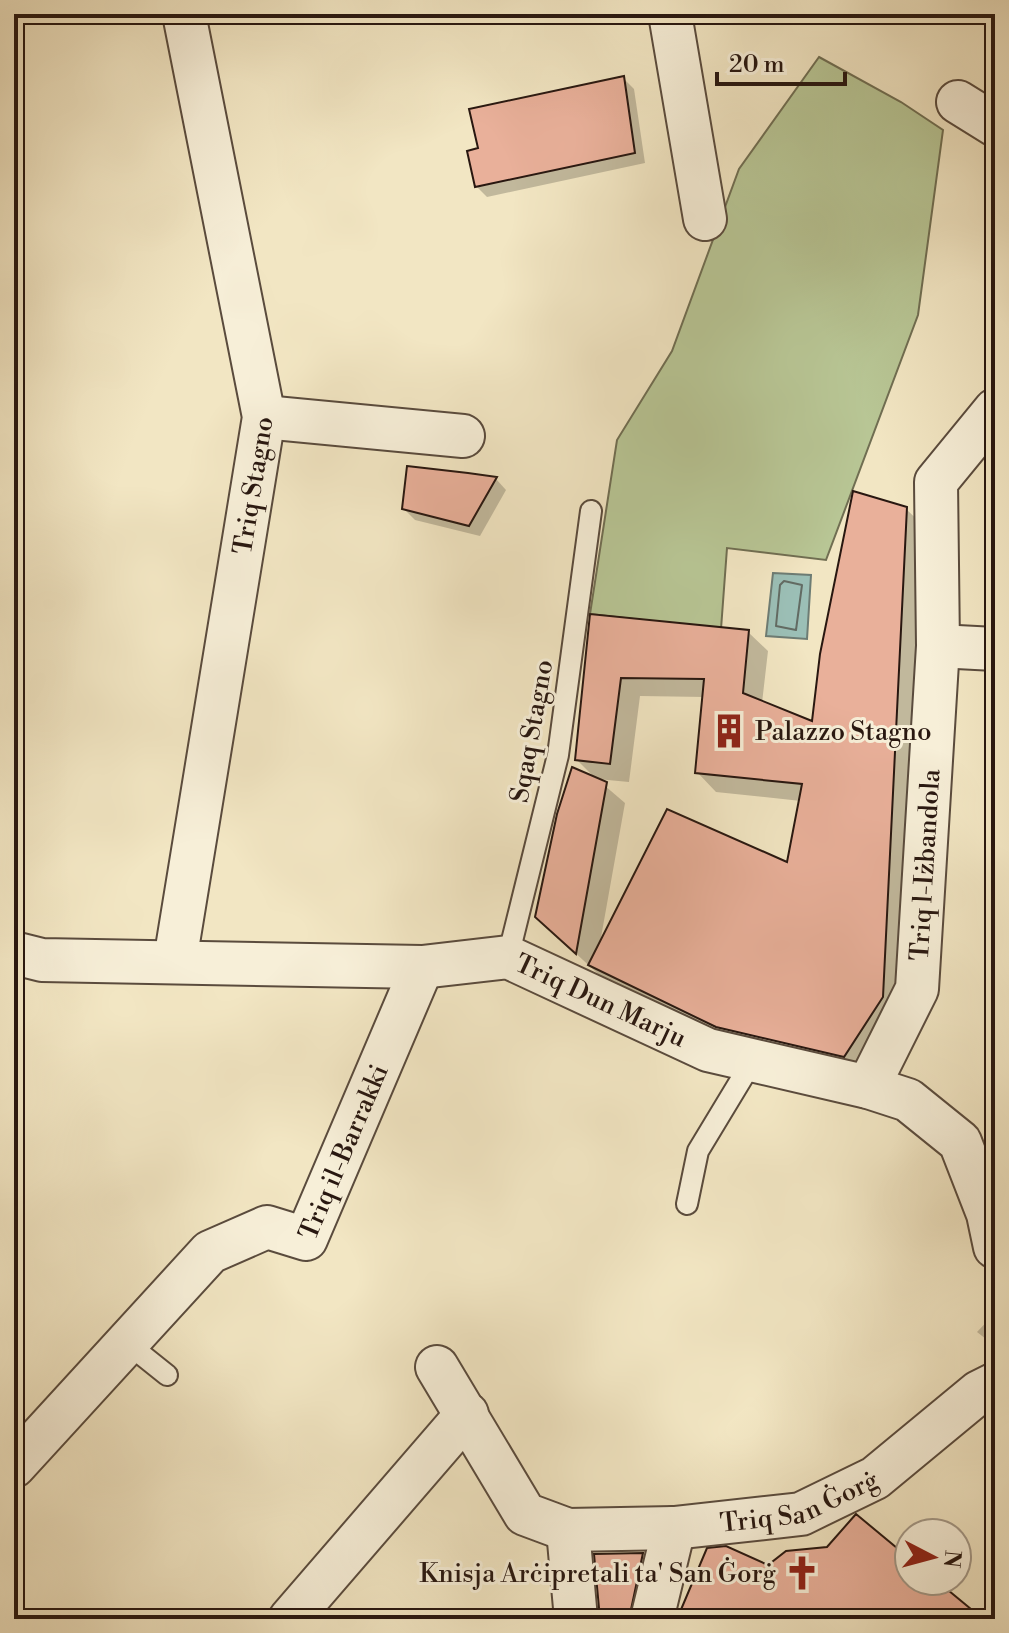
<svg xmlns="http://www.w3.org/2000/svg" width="1009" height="1633" font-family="'Libre Bodoni',serif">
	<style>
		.green { fill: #b8c695; stroke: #706e52; stroke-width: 2 }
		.water { fill: #9bbfb6; stroke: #6d7c74; stroke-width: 2 }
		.shadow { fill: #0003; fill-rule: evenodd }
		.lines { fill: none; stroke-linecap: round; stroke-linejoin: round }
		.shore { stroke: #626b63; stroke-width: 2 }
		.building { fill: #e9b09a; stroke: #281710; stroke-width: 2 }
		.service-casing { stroke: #5a4b3d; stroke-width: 24 }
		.minor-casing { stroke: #5a4b3d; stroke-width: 46 }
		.service { stroke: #f7efd8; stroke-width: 20 }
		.minor { stroke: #f7efd8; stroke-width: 42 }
		.labels { text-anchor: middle; stroke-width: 6; stroke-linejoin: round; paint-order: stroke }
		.street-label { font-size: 26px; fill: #281710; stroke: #f7efd8 }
		.poi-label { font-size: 26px; fill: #281710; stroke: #f7efd8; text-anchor: start }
	</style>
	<rect width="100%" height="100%" fill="#f2e6c3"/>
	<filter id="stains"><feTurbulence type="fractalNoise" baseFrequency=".0025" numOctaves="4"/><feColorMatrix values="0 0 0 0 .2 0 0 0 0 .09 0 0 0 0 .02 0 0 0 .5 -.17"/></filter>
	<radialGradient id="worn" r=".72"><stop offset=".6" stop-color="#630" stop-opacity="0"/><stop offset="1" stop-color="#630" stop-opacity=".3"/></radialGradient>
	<!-- green -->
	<path class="green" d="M819 57 901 102 943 130 918 315 826 560 727 548 721 629 590 614 617 440 672 351 739 169Z"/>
	<!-- water -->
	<path class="water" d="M773 573 811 575 807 639 766 636Z"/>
	<!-- shadow -->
	<g class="shadow">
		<path d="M623 78 634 89 645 163 487 197 476 186 480 150Z"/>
		<path d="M496 479 506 490 480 536 415 520 404 509Z"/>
		<path d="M906 509 926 528 901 1017 863 1075 737 1046 609 984 557 936 596 779 577 760 592 616 748 632 768 651 762 703 814 724ZM640 696 704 697 697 772 716 792 801 801 788 865 600 943 625 803 597 779 629 782Z"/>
		<path d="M995 1313V1346L977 1332Z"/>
		<path d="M643 1555 653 1565 643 1619H606Z"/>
	</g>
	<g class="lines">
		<!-- shore -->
		<path class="shore" d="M784 581 802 585 796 630 776 626 780 585Z"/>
	</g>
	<!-- building -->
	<g class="building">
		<path d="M624 76 635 153 475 187 467 151 478 148 469 109Z"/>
		<path d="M407 466 468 473 497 477 469 526 402 509Z"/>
		<path d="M853 491 907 507 883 997 844 1057 716 1027 588 965 667 809 787 862 802 784 695 773 704 679 621 678 610 764 575 760 590 614 749 630 743 693 812 721 820 654Z"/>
		<path d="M572 767 607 782 576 954 535 917 557 814Z"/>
		<path d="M856 1514 909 1558V1581H937L983 1619H677L707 1548 726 1546 768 1565 786 1551 827 1547Z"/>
		<path d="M643 1553 629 1619H600L594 1554Z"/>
	</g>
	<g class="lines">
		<!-- service casing -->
		<g class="service-casing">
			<g id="service">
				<path d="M508 957 558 755 591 511"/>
				<path d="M687 1204 698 1151 753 1060"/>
				<path d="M127 1343 167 1375"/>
			</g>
		</g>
		<!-- minor casing -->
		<g class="minor-casing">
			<g id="minor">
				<path d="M670 14 705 219"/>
				<path d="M958 102 995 125"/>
				<path d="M264 417 463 436"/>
				<path d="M938 646 995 649"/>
				<path id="s1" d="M14 953 42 960 422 967 508 957 708 1050 868 1087 908 1100 960 1142 988 1214 995 1247"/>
				<path id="s2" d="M175 961 264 417 184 14"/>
				<path id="s3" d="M868 1087 917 989 938 646 936 482 995 410"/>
				<path id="s4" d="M437 1367 525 1514 568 1530 674 1528 801 1514 875 1478 979 1392 995 1384"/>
				<path id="s5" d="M14 1466 210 1252 267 1227 306 1239 422 967"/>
				<path d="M568 1530 576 1619"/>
				<path d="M290 1619 467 1414"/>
				<path d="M652 1619 674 1528"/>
			</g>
		</g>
		<!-- service -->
		<use href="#service" class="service"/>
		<!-- minor -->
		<use href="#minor" class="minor"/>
	</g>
	<!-- icons -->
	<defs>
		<g id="building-bare" transform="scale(2.76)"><path d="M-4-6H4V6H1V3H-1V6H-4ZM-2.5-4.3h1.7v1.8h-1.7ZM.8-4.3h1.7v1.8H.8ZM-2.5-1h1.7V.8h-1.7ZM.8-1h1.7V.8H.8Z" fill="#8f2418" stroke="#f7efd8" stroke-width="2.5" paint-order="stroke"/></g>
		<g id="church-bare" transform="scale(2.76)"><path d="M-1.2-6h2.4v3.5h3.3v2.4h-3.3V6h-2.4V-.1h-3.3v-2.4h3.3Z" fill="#8f2418" stroke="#f7efd8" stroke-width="2.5" paint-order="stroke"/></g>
	</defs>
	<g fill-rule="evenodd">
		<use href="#building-bare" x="729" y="731"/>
		<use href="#church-bare" x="802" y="1573"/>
	</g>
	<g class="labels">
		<!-- street labels -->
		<g class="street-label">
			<text dy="9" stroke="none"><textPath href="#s2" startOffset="482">Triq Stagno</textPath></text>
			<text transform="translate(531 731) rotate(-80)" y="9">Sqaq Stagno</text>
			<text dy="9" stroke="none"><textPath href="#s3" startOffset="234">Triq l-Iżbandola</textPath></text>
			<text dy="9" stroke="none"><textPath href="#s1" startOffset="598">Triq Dun Marju</textPath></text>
			<text dy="9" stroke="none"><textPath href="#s5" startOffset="488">Triq il-Barrakki</textPath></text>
			<text dy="9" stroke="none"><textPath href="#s4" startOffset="452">Triq San Ġorġ</textPath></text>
		</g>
		<!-- poi labels -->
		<g class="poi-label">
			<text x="755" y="740">Palazzo Stagno</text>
			<text x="776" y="1582" text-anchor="end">Knisja Arċipretali ta' San Ġorġ</text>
		</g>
	</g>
	<!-- margin -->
	<rect width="1009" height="1633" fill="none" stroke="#f2e6c3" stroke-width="48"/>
	<rect x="16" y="16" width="977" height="1601" fill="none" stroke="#281710" stroke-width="4"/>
	<rect x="24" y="24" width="961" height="1585" fill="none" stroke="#281710" stroke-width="2"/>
	<!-- north arrow -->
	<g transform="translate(933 1557) rotate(96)"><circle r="38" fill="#f7efd8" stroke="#a49988" stroke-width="2"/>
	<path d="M0-6L14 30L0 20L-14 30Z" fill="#8f2418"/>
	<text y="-12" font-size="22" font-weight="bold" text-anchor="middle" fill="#281710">N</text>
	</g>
	<!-- scale -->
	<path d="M717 72v12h128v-12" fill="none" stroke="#281710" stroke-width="4"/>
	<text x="729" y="72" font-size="24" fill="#281710" stroke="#f7efd8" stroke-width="6" paint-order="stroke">20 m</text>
	<rect width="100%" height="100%" filter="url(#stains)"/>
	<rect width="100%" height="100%" fill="url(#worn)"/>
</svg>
